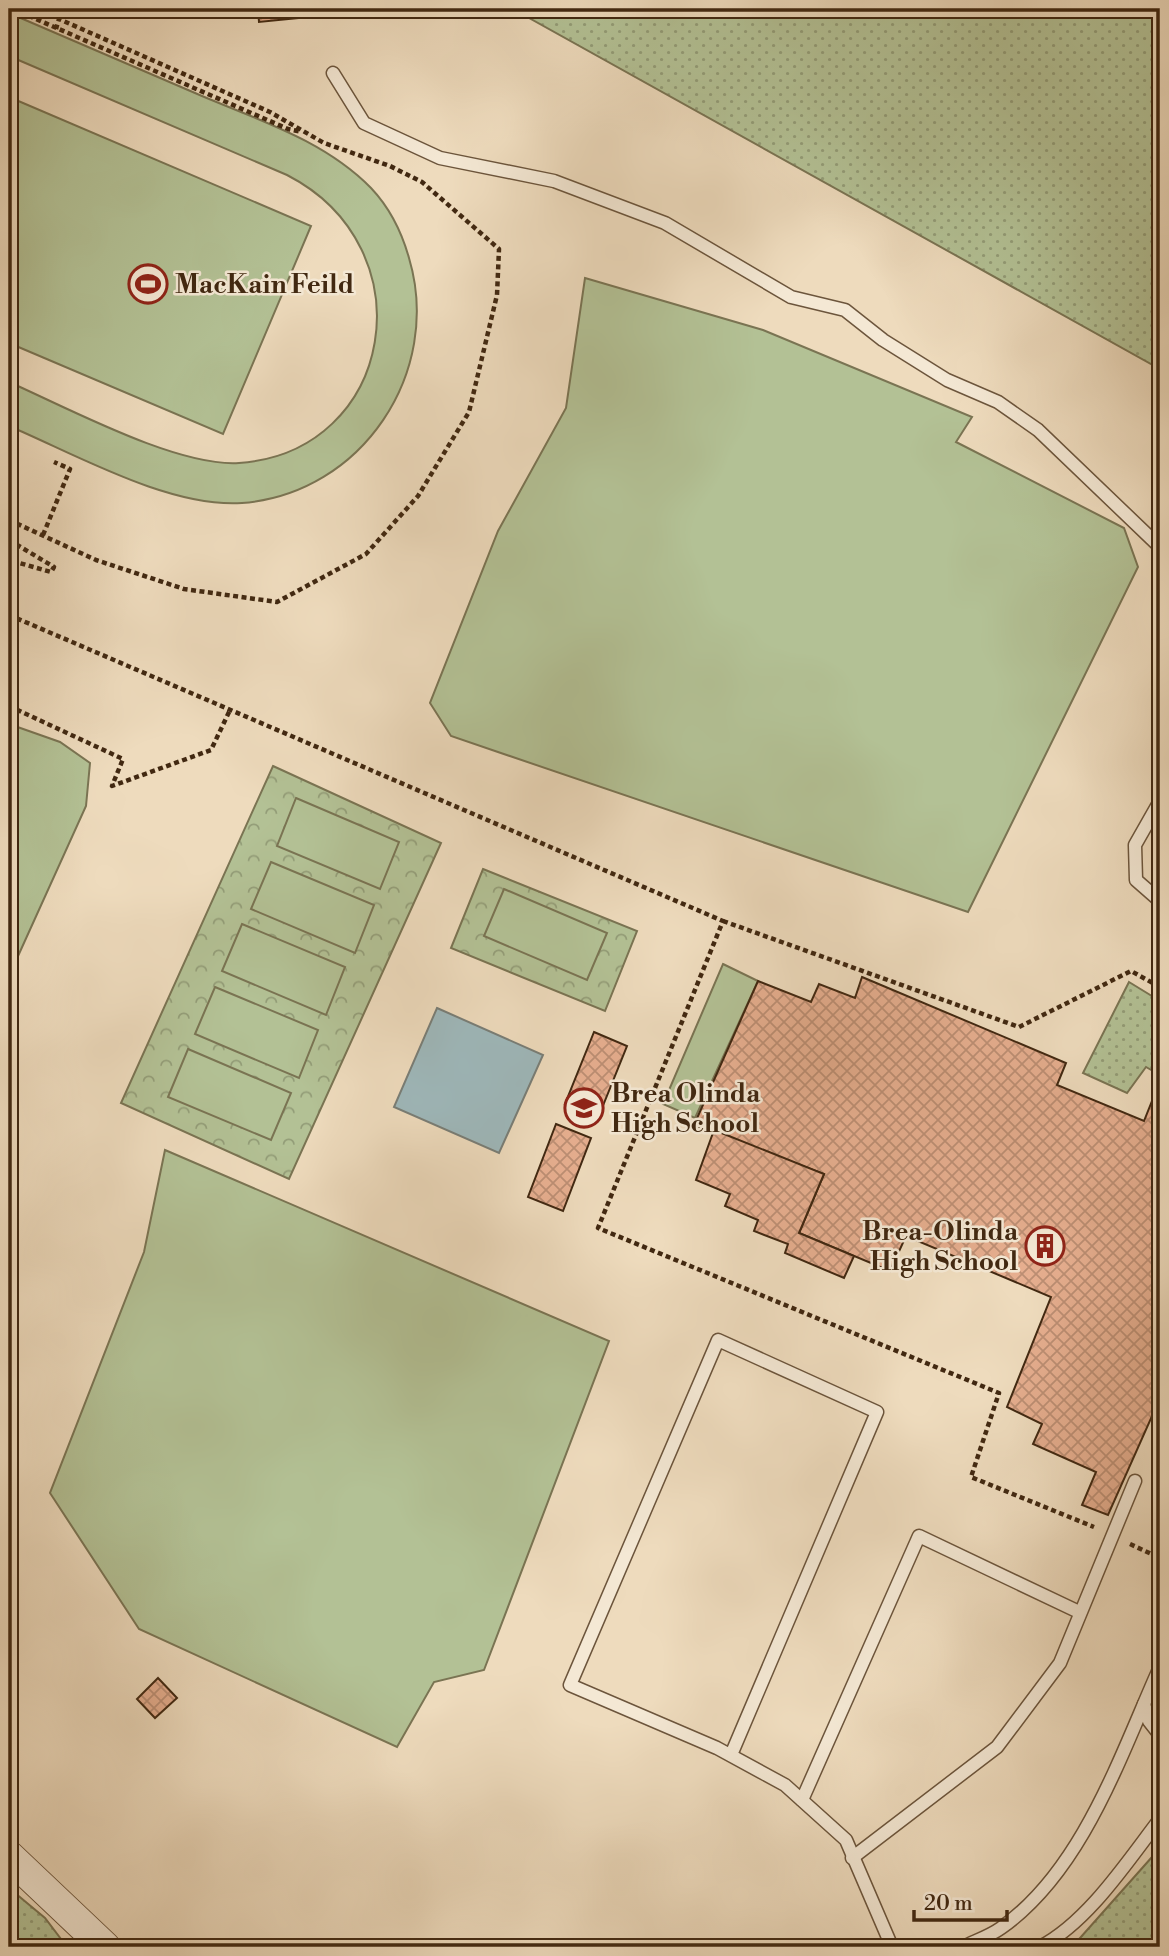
<svg xmlns="http://www.w3.org/2000/svg" width="1169" height="1956" font-family="'Libre Bodoni',serif">
	<style>
		.grass { fill: url(#grass-dots); stroke: #7a7453; stroke-width: 2 }
		.park { fill: url(#park-crowns); stroke: #7a7453; stroke-width: 2 }
		.pitch { fill: #b3c195; stroke: #7a7453; stroke-width: 2 }
		.water { fill: #9eb8bb; stroke: #797e77; stroke-width: 2 }
		.building { fill: url(#building-cross-hatch); stroke: #412811; stroke-width: 2 }
		.lines { fill: none; stroke-linecap: round; stroke-linejoin: round }
		.service-casing { stroke: #6c553c; stroke-width: 15 }
		.tertiary-casing { stroke: #6c553c; stroke-width: 32 }
		.path { stroke: #412811; stroke-width: 4.5; stroke-dasharray: 5 3.5; stroke-linecap: butt }
		.service { stroke: #f4e8d4; stroke-width: 12 }
		.tertiary { stroke: #f4e8d4; stroke-width: 30 }
		.labels { text-anchor: middle; stroke-width: 5; stroke-linejoin: round; paint-order: stroke }
		.poi-label { font-size: 26px; font-weight: bold; fill: #412811; stroke: #f4e8d4; text-anchor: start }
	</style>
	<defs>
		<pattern id="grass-dots" width="8" height="8" patternUnits="userSpaceOnUse" patternTransform="scale(1.75)"><rect width="8" height="8" fill="#b3c195"/><path d="M2 2h.1M6 6h.1" fill="none" stroke="#939d78" stroke-width="1.8" stroke-linecap="round"/></pattern>
		<pattern id="park-crowns" width="20" height="18" patternUnits="userSpaceOnUse" patternTransform="scale(1.75)"><rect width="20" height="18" fill="#b3c195"/><path d="M2 6a3 3 0 1 1 6 0M12 15a3 3 0 1 1 6 0" fill="none" stroke="#939d78"/></pattern>
		<pattern id="building-cross-hatch" width="8" height="8" patternUnits="userSpaceOnUse" patternTransform="scale(1.75)"><rect width="8" height="8" fill="#e6ae8f"/><path d="M0 0l8 8M0 8l8-8" fill="none" stroke="#bc8e73"/></pattern>
	</defs>
	<rect width="100%" height="100%" fill="#eedbbd"/>
	<filter id="stains"><feTurbulence type="fractalNoise" baseFrequency=".00286" numOctaves="4"/><feColorMatrix values="0 0 0 0 .2 0 0 0 0 .09 0 0 0 0 .02 0 0 0 .5 -.17"/></filter>
	<radialGradient id="worn" r=".72"><stop offset=".6" stop-color="#630" stop-opacity="0"/><stop offset="1" stop-color="#630" stop-opacity=".3"/></radialGradient>
	<!-- grass -->
	<g class="grass">
		<path d="M513 9H1160V369Z"/>
		<path d="M1129 982 1160 1001V1075L1146 1067 1127 1093 1083 1073Z"/>
		<path d="M1160 1848V1947H1072Z"/>
		<path d="M9 1888 45 1918 67 1947H9Z"/>
	</g>
	<!-- park -->
	<g class="park">
		<path d="M273 766 441 843 289 1179 121 1103Z"/>
		<path d="M483 869 637 931 605 1011 451 948Z"/>
	</g>
	<!-- pitch -->
	<g class="pitch">
		<path d="M9 13C73 41 138 68 202 96 261 121 325 141 371 188 389 207 402 233 409 258 443 372 362 494 242 503 169 508 75 454 9 426V382C68 408 177 467 239 463 395 452 429 248 287 175L9 56Z"/>
		<path d="M9 97 311 226 223 434 9 343Z"/>
		<path d="M585 278 763 330 972 417 956 442 1124 528 1138 567 968 912 451 736 430 703 498 531 566 408Z"/>
		<path d="M9 724 60 742 90 763 86 806 9 976Z"/>
		<path d="M296 798 399 842 380 889 277 846Z"/>
		<path d="M271 862 374 905 355 953 251 909Z"/>
		<path d="M504 889 607 933 587 980 484 936Z"/>
		<path d="M242 924 345 967 326 1015 222 971Z"/>
		<path d="M723 964 758 981 695 1118 663 1104Z"/>
		<path d="M215 987 318 1030 299 1078 195 1034Z"/>
		<path d="M188 1049 291 1093 271 1140 168 1097Z"/>
		<path d="M165 1150 609 1341 484 1670 434 1682 397 1747 139 1629 50 1493 144 1252Z"/>
	</g>
	<!-- water -->
	<path class="water" d="M437 1008 543 1055 499 1153 394 1107Z"/>
	<!-- building -->
	<g class="building">
		<path d="M258 9H317L318 16 259 22Z"/>
		<path d="M862 977 1066 1063 1057 1085 1144 1121 1152 1101 1160 1104V1409L1156 1407 1108 1515 1082 1505 1096 1472 1033 1444 1042 1424 1007 1407 1051 1297 906 1236 890 1271 799 1233 824 1174 694 1125 758 981 811 1002 819 984 855 998Z"/>
		<path d="M594 1032 627 1046 598 1118 565 1104Z"/>
		<path d="M556 1124 591 1138 563 1211 528 1197Z"/>
		<path d="M714 1130 824 1174 799 1233 854 1256 844 1278 785 1253 788 1244 754 1231 758 1220 725 1206 730 1194 696 1180Z"/>
		<path d="M158 1678 177 1698 155 1718 137 1699Z"/>
	</g>
	<g class="lines">
		<!-- service casing -->
		<g class="service-casing">
			<g id="service">
				<path d="M333 73 364 123 440 158 554 181 665 223 791 297 845 310 883 340 947 380 998 402 1038 430 1160 547"/>
				<path d="M1160 801 1135 845 1136 880 1160 901"/>
				<path d="M1144 1704 1149 1721 1160 1735"/>
				<path d="M731 1755 877 1412 718 1340 570 1685 717 1748 785 1785 846 1840 892 1947"/>
				<path d="M802 1800 919 1536 1079 1612"/>
				<path d="M852 1858 997 1747 1060 1663 1135 1481"/>
				<path d="M963 1947C975 1941 990 1936 1001 1928 1083 1870 1120 1756 1160 1667"/>
				<path d="M1040 1947C1088 1922 1127 1862 1160 1819"/>
			</g>
		</g>
		<!-- tertiary casing -->
		<g class="tertiary-casing">
			<path id="tertiary" d="M9 1856 105 1947"/>
		</g>
		<!-- path -->
		<g class="path">
			<path d="M13 9 288 129 302 132"/>
			<path d="M9 520 96 560 184 589 277 602 366 554 418 496 469 412 497 295 499 249 422 182 390 166 324 143 270 112 59 19 56 29"/>
			<path d="M43 535 70 469 54 462"/>
			<path d="M9 540 54 567 51 572 9 560"/>
			<path d="M9 615 723 921 598 1228 999 1393 971 1477 1094 1527"/>
			<path d="M9 706 123 759 112 786 211 750 230 710"/>
			<path d="M723 921 1019 1027 1131 971 1160 987"/>
			<path d="M1130 1544 1160 1558"/>
		</g>
		<!-- service -->
		<use href="#service" class="service"/>
		<!-- tertiary -->
		<use href="#tertiary" class="tertiary"/>
	</g>
	<!-- icons -->
	<defs>
		<g id="stadium-ring" transform="scale(2.0125)"><circle r="9.5" fill="#f4e8d4" stroke="#8f2418" stroke-width="1.5"/><path d="M0-5a6.5 5 0 1 0 0 10a6.5 5 0 1 0 0-10ZM-3.5-1.8h7v3.6h-7Z" fill="#8f2418"/></g>
		<g id="school-ring" transform="scale(2.0125)"><circle r="9.5" fill="#f4e8d4" stroke="#8f2418" stroke-width="1.5"/><path d="M0-5L7-2L0 1L-7-2ZM-4 1L0 2.5L4 1V4Q0 6-4 4Z" fill="#8f2418"/></g>
		<g id="building-ring" transform="scale(2.0125)"><circle r="9.5" fill="#f4e8d4" stroke="#8f2418" stroke-width="1.5"/><path d="M-4-6H4V6H1V3H-1V6H-4ZM-2.5-4.3h1.7v1.8h-1.7ZM.8-4.3h1.7v1.8H.8ZM-2.5-1h1.7V.8h-1.7ZM.8-1h1.7V.8H.8Z" fill="#8f2418"/></g>
	</defs>
	<g fill-rule="evenodd">
		<use href="#stadium-ring" x="148" y="284"/>
		<use href="#school-ring" x="584" y="1108"/>
		<use href="#building-ring" x="1045" y="1246"/>
	</g>
	<g class="labels">
		<!-- poi labels -->
		<g class="poi-label">
			<text x="175" y="293">MacKain Feild</text>
			<text x="611" y="1102">Brea Olinda<tspan x="611" dy="30">High School</tspan></text>
			<text x="1018" y="1240" text-anchor="end">Brea-Olinda<tspan x="1018" dy="30">High School</tspan></text>
		</g>
	</g>
	<!-- margin -->
	<rect width="1169" height="1956" fill="none" stroke="#eedbbd" stroke-width="35"/>
	<rect x="10" y="10" width="1148" height="1935" fill="none" stroke="#412811" stroke-width="3.5"/>
	<rect x="18" y="18" width="1134" height="1921" fill="none" stroke="#412811" stroke-width="2"/>
	<!-- scale -->
	<path d="M914 1910v10h93v-10" fill="none" stroke="#412811" stroke-width="3.5"/>
	<text x="924" y="1910" font-size="21" fill="#412811" stroke="#f4e8d4" stroke-width="5" paint-order="stroke">20 m</text>
	<rect width="100%" height="100%" filter="url(#stains)"/>
	<rect width="100%" height="100%" fill="url(#worn)"/>
</svg>
